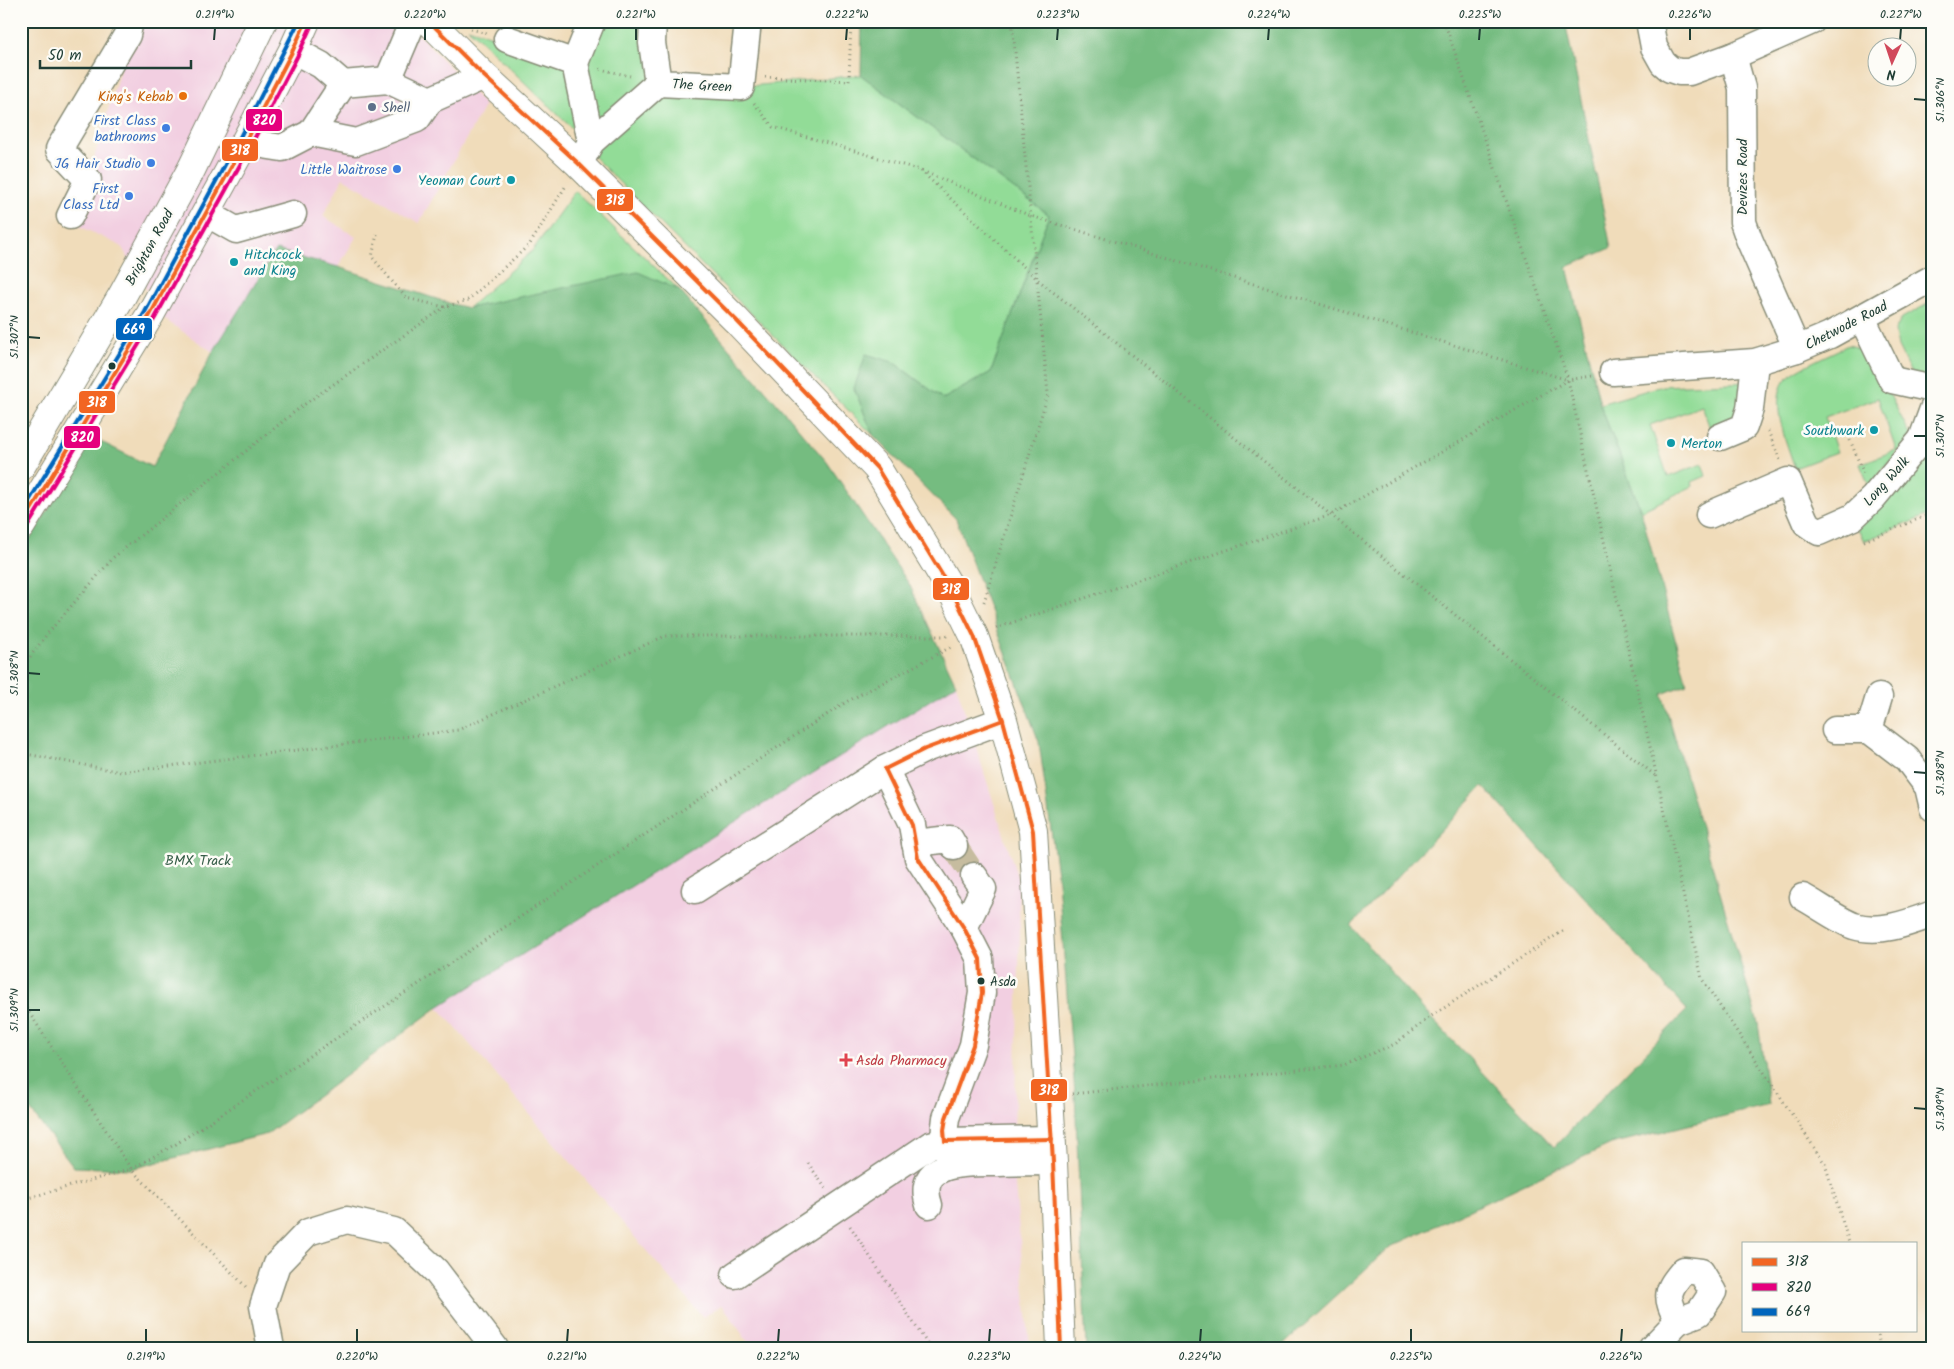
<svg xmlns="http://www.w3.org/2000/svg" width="1954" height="1369" font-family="Kalam,sans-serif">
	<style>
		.built { fill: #f2cfe1 }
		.green { fill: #92dc97; stroke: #588c66 }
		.forest { fill: #75bc80; stroke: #4a7c5a; fill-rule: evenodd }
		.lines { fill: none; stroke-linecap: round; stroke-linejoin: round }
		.minor-tunnel { stroke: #c6bc9f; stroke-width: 26; stroke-dasharray: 26 13; stroke-linecap: butt }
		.minor-casing { stroke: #888c77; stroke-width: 29 }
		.highway-casing { stroke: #888c77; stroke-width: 30 }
		.path { stroke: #888c77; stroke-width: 3; stroke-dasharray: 1 4; stroke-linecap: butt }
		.minor { stroke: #fff; stroke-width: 26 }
		.highway { stroke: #fff; stroke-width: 28 }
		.bus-1-casing { stroke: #fdfcf7; stroke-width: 8 }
		.bus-2-casing { stroke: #fdfcf7; stroke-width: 8 }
		.bus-3-casing { stroke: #fdfcf7; stroke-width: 8 }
		.bus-1 { stroke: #f26522; stroke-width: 4 }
		.bus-2 { stroke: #e5007d; stroke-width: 4 }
		.bus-3 { stroke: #0065bd; stroke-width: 4 }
		.ticks { fill: none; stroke: #1f3d34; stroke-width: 2 }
		.food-dot { fill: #e8710a; stroke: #fdfcf7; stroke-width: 2 }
		.service-dot { fill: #5c6f8a; stroke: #fdfcf7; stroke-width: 2 }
		.shop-dot { fill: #3f7fe0; stroke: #fdfcf7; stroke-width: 2 }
		.culture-dot { fill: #0f9aa8; stroke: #fdfcf7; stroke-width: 2 }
		.bus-dot { fill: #1f3d34; stroke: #fdfcf7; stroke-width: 2 }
		.health-dot { fill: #e0444e; stroke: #fdfcf7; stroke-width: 2 }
		.labels { text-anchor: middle; stroke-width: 5; stroke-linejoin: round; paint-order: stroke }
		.bus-label { font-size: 13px; fill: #1f3d34; stroke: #fdfcf7; text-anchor: start }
		.street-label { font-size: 14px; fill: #1f3d34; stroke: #fdfcf7 }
		.food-label { font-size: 14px; fill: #c56008; stroke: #fdfcf7; text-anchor: end }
		.service-label { font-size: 14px; fill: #4e5e75; stroke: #fdfcf7; text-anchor: start }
		.shop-label { font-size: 14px; fill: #366cbe; stroke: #fdfcf7; text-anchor: end }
		.culture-label { font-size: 14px; fill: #0d838f; stroke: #fdfcf7; text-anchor: end }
		.park-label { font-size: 14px; fill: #365d48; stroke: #fdfcf7 }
		.health-label { font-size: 14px; fill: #be3a42; stroke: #fdfcf7; text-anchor: start }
		.line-badge { stroke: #fdfcf7; stroke-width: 2 }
		.badge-label { font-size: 14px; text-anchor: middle; font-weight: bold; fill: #fff }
		.neatline { fill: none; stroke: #1f3d34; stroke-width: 2 }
		.ticks-label { font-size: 12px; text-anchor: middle; fill: #1f3d34 }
	</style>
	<rect width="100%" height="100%" fill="#fdfcf7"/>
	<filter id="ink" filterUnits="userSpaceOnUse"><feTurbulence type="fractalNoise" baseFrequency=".02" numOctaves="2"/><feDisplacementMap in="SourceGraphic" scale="10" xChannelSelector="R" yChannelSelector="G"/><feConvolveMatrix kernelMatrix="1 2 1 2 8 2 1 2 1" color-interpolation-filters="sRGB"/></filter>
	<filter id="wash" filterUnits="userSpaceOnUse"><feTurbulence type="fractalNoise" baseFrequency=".0096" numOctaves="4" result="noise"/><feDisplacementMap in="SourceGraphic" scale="20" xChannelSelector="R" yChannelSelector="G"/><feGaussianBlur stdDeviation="1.12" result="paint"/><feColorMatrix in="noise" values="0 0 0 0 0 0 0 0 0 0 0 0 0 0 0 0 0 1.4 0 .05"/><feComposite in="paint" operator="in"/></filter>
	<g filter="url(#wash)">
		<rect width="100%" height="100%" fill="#f0dcba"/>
		<!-- built -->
		<g class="built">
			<path d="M134 21H406L485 105 419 223 343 178 323 216 356 237 338 267 276 251 213 352 164 319 121 246 75 224Z"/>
			<path d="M956 684 1018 879 1020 933 1013 1164 1030 1348H752L722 1305 703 1317 438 1007Z"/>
		</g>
		<!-- green -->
		<g class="green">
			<path d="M592 21H657L658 83 741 87 861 75 1049 215 991 372 943 399 893 362 854 388 873 435 595 158 577 133 468 28 575 63Z"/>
			<path d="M575 191 679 290 638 273 468 308 532 251Z"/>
			<path d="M1933 301V418L1898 347 1895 331 1902 318Z"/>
			<path d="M1848 345 1867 351 1911 436 1869 486 1860 464 1896 450 1878 398 1825 417 1837 452 1795 468C1787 444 1766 396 1789 376 1801 366 1833 353 1848 345Z"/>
			<path d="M1753 382 1750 409 1712 434 1702 406 1650 425 1668 477 1702 464 1706 476 1692 482 1693 486 1641 511 1600 404 1662 386Z"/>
			<path d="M1928 462 1933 464V513L1864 541 1856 525 1906 473Z"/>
		</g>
		<!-- forest -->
		<g class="forest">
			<path d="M862 21H1565L1611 248 1567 267 1600 404 1641 511 1687 684 1662 694 1758 1023 1769 1105 1611 1144 1390 1247 1279 1348H1086L1075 1094 1058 881 1039 742 956 519 873 435 854 388 866 354 893 362 943 399 991 372 1049 215 861 75ZM1483 786 1687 1010 1554 1147 1430 1017 1351 926Z"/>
			<path d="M276 250 338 267 452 304 468 308 638 272 679 290 827 462 909 584 956 684 438 1007 267 1134 131 1169 74 1167 21 1098V553L93 438 152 467 213 352Z"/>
		</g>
	</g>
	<g filter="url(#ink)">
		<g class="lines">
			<!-- minor-tunnel -->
			<path class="minor-tunnel" d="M954 846 974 876"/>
			<!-- minor casing -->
			<g class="minor-casing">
				<g id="minor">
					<path d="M413 21 388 80 430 100 484 76"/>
					<path d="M653 21 652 43 658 83 741 87 748 21"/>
					<path d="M1649 21 1654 47 1663 63 1670 69 1679 72H1689L1733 56 1812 21"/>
					<path d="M507 39 575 63"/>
					<path d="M1733 56 1742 88 1743 222 1749 239 1797 349"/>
					<path d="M343 84 388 80"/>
					<path d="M311 133 356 142 417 119 430 100"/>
					<path d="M245 142 282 148 311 133 343 84 321 65 293 50"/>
					<path d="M591 142 658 83"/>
					<path d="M579 164 591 142 575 63 592 21"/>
					<path d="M206 213 236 230 293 214"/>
					<path d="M70 216 88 180 59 149 127 35 130 21"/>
					<path d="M1862 318 1892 380 1933 389"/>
					<path d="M1613 372 1755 362 1797 349 1830 335 1933 278"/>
					<path d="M1933 409 1922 439 1933 449"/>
					<path d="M1720 437 1744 427 1750 409 1755 362"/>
					<path d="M1709 515 1788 481 1806 523 1819 532 1853 517 1873 498 1922 439"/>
					<path d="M1835 730H1869L1907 759 1928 787 1933 808"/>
					<path d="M1869 730 1879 697"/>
					<path d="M885 769 912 825 918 858 964 928 980 959 982 993 973 1045 946 1118C944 1131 943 1145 950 1157L971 1163"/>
					<path d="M915 843 950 839 954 846"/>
					<path d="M695 890 885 769 925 749 1003 720"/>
					<path d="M1803 897C1816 904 1840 921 1854 926 1880 934 1908 923 1933 914"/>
					<path d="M964 928 983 889 974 876"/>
					<path d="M929 1205C914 1159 969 1163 999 1163 1017 1162 1035 1162 1053 1162"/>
					<path d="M1684 1270 1701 1272 1713 1292 1699 1313 1678 1321C1665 1296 1666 1291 1684 1270Z"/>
					<path d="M735 1275 930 1145 945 1141 1052 1139"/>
					<path d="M271 1348 263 1306 277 1264 308 1232 347 1220 394 1231 436 1271 495 1348"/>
					<path d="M1652 1348 1678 1321"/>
				</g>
			</g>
			<!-- highway casing -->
			<g class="highway-casing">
				<g id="highway">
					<path d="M429 21 484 76 579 164 736 320 877 468 952 591 974 636 1003 720 1033 831 1053 1162 1061 1348"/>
					<path d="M21 466 122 296 192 168 263 21"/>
					<path d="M21 526 150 315 245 142 293 50 306 21"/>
				</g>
			</g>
			<!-- path -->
			<g class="path">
				<path d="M1444 21 1568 379"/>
				<path d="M471 29 487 33"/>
				<path d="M600 69 630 76"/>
				<path d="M765 77 849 81 851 21"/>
				<path d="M754 103 773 127 920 170 1037 279 1657 777"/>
				<path d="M922 171 1031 216 1568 380"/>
				<path d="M377 234 372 257 406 298 445 307 468 300 530 244 567 184"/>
				<path d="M1592 376 1568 380 1702 979 1825 1164 1849 1243"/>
				<path d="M1768 431 1780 460"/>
				<path d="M1850 440 1864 474"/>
				<path d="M1864 541 1933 513"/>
				<path d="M984 602 1048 394 1012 21"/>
				<path d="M996 628 1331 515 1568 380"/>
				<path d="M21 669 47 634 114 557 302 406 445 307"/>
				<path d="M21 753 121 772 458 730 665 636H948"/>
				<path d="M21 1000 131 1169 246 1287"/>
				<path d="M1072 1094 1344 1065 1395 1044 1430 1017 1566 929"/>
				<path d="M808 1163 826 1189"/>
				<path d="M21 1200 131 1169 176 1144 846 702 953 646"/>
				<path d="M850 1226 930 1348"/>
				<path d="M1876 1330 1881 1348"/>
			</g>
			<!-- minor -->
			<use href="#minor" class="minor"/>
			<!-- highway -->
			<use href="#highway" class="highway"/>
			<!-- bus-1 casing -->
			<g class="bus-1-casing">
				<g id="bus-1">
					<path d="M429 21 484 76 579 164 736 320 877 468 952 591 974 636 1003 720 1033 831 1053 1162 1061 1348"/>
					<path d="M21 526 150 315 245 142 293 50 306 21"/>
					<path d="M885 769 912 825 918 858 964 928 980 959 982 993 973 1045 946 1118 944 1130 945 1141"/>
					<path d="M885 769 925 749 1003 720"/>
					<path d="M945 1141 1052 1139"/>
				</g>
			</g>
			<!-- bus-2 casing -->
			<g class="bus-2-casing">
				<path id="bus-2" d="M26 529 155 318 251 145 299 53 312 24"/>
			</g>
			<!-- bus-3 casing -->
			<g class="bus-3-casing">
				<path id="bus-3" d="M21 514 145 312 239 139 299 21"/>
			</g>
			<!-- bus-1 -->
			<use href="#bus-1" class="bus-1"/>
			<!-- bus-2 -->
			<use href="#bus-2" class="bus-2"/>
			<!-- bus-3 -->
			<use href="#bus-3" class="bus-3"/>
		</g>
	</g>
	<!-- ticks -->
	<path class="ticks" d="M214 40 215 28M425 40V28M636 40V28M846 40 847 28M1057 40 1058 28M1268 40 1269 28M1479 40 1480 28M1690 40V28M1900 40 1901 28M1914 99 1926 100M28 337 40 338M1914 436H1926M28 673 40 674M1914 772 1926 773M28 1010H40M1914 1108 1926 1109M146 1342V1329M357 1342V1329M567 1342 568 1329M778 1342 779 1329M989 1342 990 1329M1200 1342 1201 1329M1411 1342V1329M1621 1342 1622 1329"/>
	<!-- markers -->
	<circle class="food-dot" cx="183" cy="96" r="5"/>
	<circle class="service-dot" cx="372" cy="107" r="5"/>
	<g class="shop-dot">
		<circle cx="166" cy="128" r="5"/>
		<circle cx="151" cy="163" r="5"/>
		<circle cx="397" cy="169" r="5"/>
		<circle cx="129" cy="196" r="5"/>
	</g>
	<g class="culture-dot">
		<circle cx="511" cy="180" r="5"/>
		<circle cx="234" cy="262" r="5"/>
		<circle cx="1874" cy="430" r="5"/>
		<circle cx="1671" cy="443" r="5"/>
	</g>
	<g class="bus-dot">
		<circle cx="112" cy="366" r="4.5"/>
		<circle cx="981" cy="981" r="4.5"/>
	</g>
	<path class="health-dot" d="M843.5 1052.5h5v5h5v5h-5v5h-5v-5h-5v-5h5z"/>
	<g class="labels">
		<!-- bus labels -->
		<g class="bus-label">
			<text x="990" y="986">Asda</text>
		</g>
		<!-- street labels -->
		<g class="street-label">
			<text transform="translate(702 85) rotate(3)" y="5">The Green</text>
			<text transform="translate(1742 177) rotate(-90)" y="5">Devizes Road</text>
			<text transform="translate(149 247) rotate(-61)" y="5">Brighton Road</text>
			<text transform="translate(1846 325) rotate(-27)" y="5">Chetwode Road</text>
			<text transform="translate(1886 481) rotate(-48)" y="5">Long Walk</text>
		</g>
		<!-- food labels -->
		<g class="food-label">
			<text x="173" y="101">King's Kebab</text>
		</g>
		<!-- service labels -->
		<g class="service-label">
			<text x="382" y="112">Shell</text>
		</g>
		<!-- shop labels -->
		<g class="shop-label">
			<text x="156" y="125">First Class<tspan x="156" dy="16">bathrooms</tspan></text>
			<text x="141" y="168">JG Hair Studio</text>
			<text x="387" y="174">Little Waitrose</text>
			<text x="119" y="193">First<tspan x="119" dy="16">Class Ltd</tspan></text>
		</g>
		<!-- culture labels -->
		<g class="culture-label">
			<text x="501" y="185">Yeoman Court</text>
			<text x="244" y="259" text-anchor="start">Hitchcock<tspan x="244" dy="16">and King</tspan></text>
			<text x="1864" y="435">Southwark</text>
			<text x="1681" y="448" text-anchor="start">Merton</text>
		</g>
		<!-- park labels -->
		<g class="park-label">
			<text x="198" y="865">BMX Track</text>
		</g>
		<!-- health labels -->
		<g class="health-label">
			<text x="856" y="1065">Asda Pharmacy</text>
		</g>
	</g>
	<g class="line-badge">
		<rect x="245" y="108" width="38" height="24" rx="5" fill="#e5007d"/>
		<rect x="221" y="138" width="38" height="24" rx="5" fill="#f26522"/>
		<rect x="596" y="188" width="38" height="24" rx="5" fill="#f26522"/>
		<rect x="115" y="317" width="38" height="24" rx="5" fill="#0065bd"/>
		<rect x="78" y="390" width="38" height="24" rx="5" fill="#f26522"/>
		<rect x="63" y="425" width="38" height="24" rx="5" fill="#e5007d"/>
		<rect x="932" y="577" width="38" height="24" rx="5" fill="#f26522"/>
		<rect x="1030" y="1078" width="38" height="24" rx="5" fill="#f26522"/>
	</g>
	<g class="badge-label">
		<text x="264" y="125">820</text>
		<text x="240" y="155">318</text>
		<text x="615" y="205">318</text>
		<text x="134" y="334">669</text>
		<text x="97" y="407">318</text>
		<text x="82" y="442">820</text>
		<text x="951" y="594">318</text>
		<text x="1049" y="1095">318</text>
	</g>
	<!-- margin -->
	<rect width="1954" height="1369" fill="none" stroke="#fdfcf7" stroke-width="55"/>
	<!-- legend -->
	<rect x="1742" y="1242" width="175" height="90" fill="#fdfcf7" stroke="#a4b0a9"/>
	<rect x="1752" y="1258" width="25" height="8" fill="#f26522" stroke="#a4b0a9"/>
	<text x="1786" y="1266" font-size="15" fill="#1f3d34">318</text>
	<rect x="1752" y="1283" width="25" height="8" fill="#e5007d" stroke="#a4b0a9"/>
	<text x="1786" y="1292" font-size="15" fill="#1f3d34">820</text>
	<rect x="1752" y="1308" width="25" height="8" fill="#0065bd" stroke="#a4b0a9"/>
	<text x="1786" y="1316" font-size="15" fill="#1f3d34">669</text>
	<!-- north arrow -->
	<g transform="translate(1892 62) rotate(183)"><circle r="24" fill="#fdfcf7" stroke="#a4b0a9"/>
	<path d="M0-4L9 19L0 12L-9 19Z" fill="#d1495b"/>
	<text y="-8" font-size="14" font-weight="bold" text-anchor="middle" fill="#1f3d34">N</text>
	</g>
	<!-- scale -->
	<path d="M40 60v8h151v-8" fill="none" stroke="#1f3d34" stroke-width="2.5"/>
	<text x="48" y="60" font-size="15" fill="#1f3d34" stroke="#fdfcf7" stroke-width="4" paint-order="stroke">50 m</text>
	<rect x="28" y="28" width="1898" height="1314" class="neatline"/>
	<g class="ticks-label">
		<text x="215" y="18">0.219°W</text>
		<text x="425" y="18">0.220°W</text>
		<text x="636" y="18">0.221°W</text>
		<text x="847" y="18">0.222°W</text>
		<text x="1058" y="18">0.223°W</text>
		<text x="1269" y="18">0.224°W</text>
		<text x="1480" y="18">0.225°W</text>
		<text x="1690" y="18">0.226°W</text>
		<text x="1901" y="18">0.227°W</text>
		<text transform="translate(1940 100) rotate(-90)" y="4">51.306°N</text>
		<text transform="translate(14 337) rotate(-90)" y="4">51.307°N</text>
		<text transform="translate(1940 436) rotate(-90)" y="4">51.307°N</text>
		<text transform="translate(14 673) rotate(-90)" y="4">51.308°N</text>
		<text transform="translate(1940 773) rotate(-90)" y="4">51.308°N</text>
		<text transform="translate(14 1010) rotate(-90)" y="4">51.309°N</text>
		<text transform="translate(1940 1109) rotate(-90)" y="4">51.309°N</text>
		<text x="146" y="1360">0.219°W</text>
		<text x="357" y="1360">0.220°W</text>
		<text x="567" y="1360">0.221°W</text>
		<text x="778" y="1360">0.222°W</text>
		<text x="989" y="1360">0.223°W</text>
		<text x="1200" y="1360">0.224°W</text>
		<text x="1411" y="1360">0.225°W</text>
		<text x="1621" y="1360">0.226°W</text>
	</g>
</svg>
